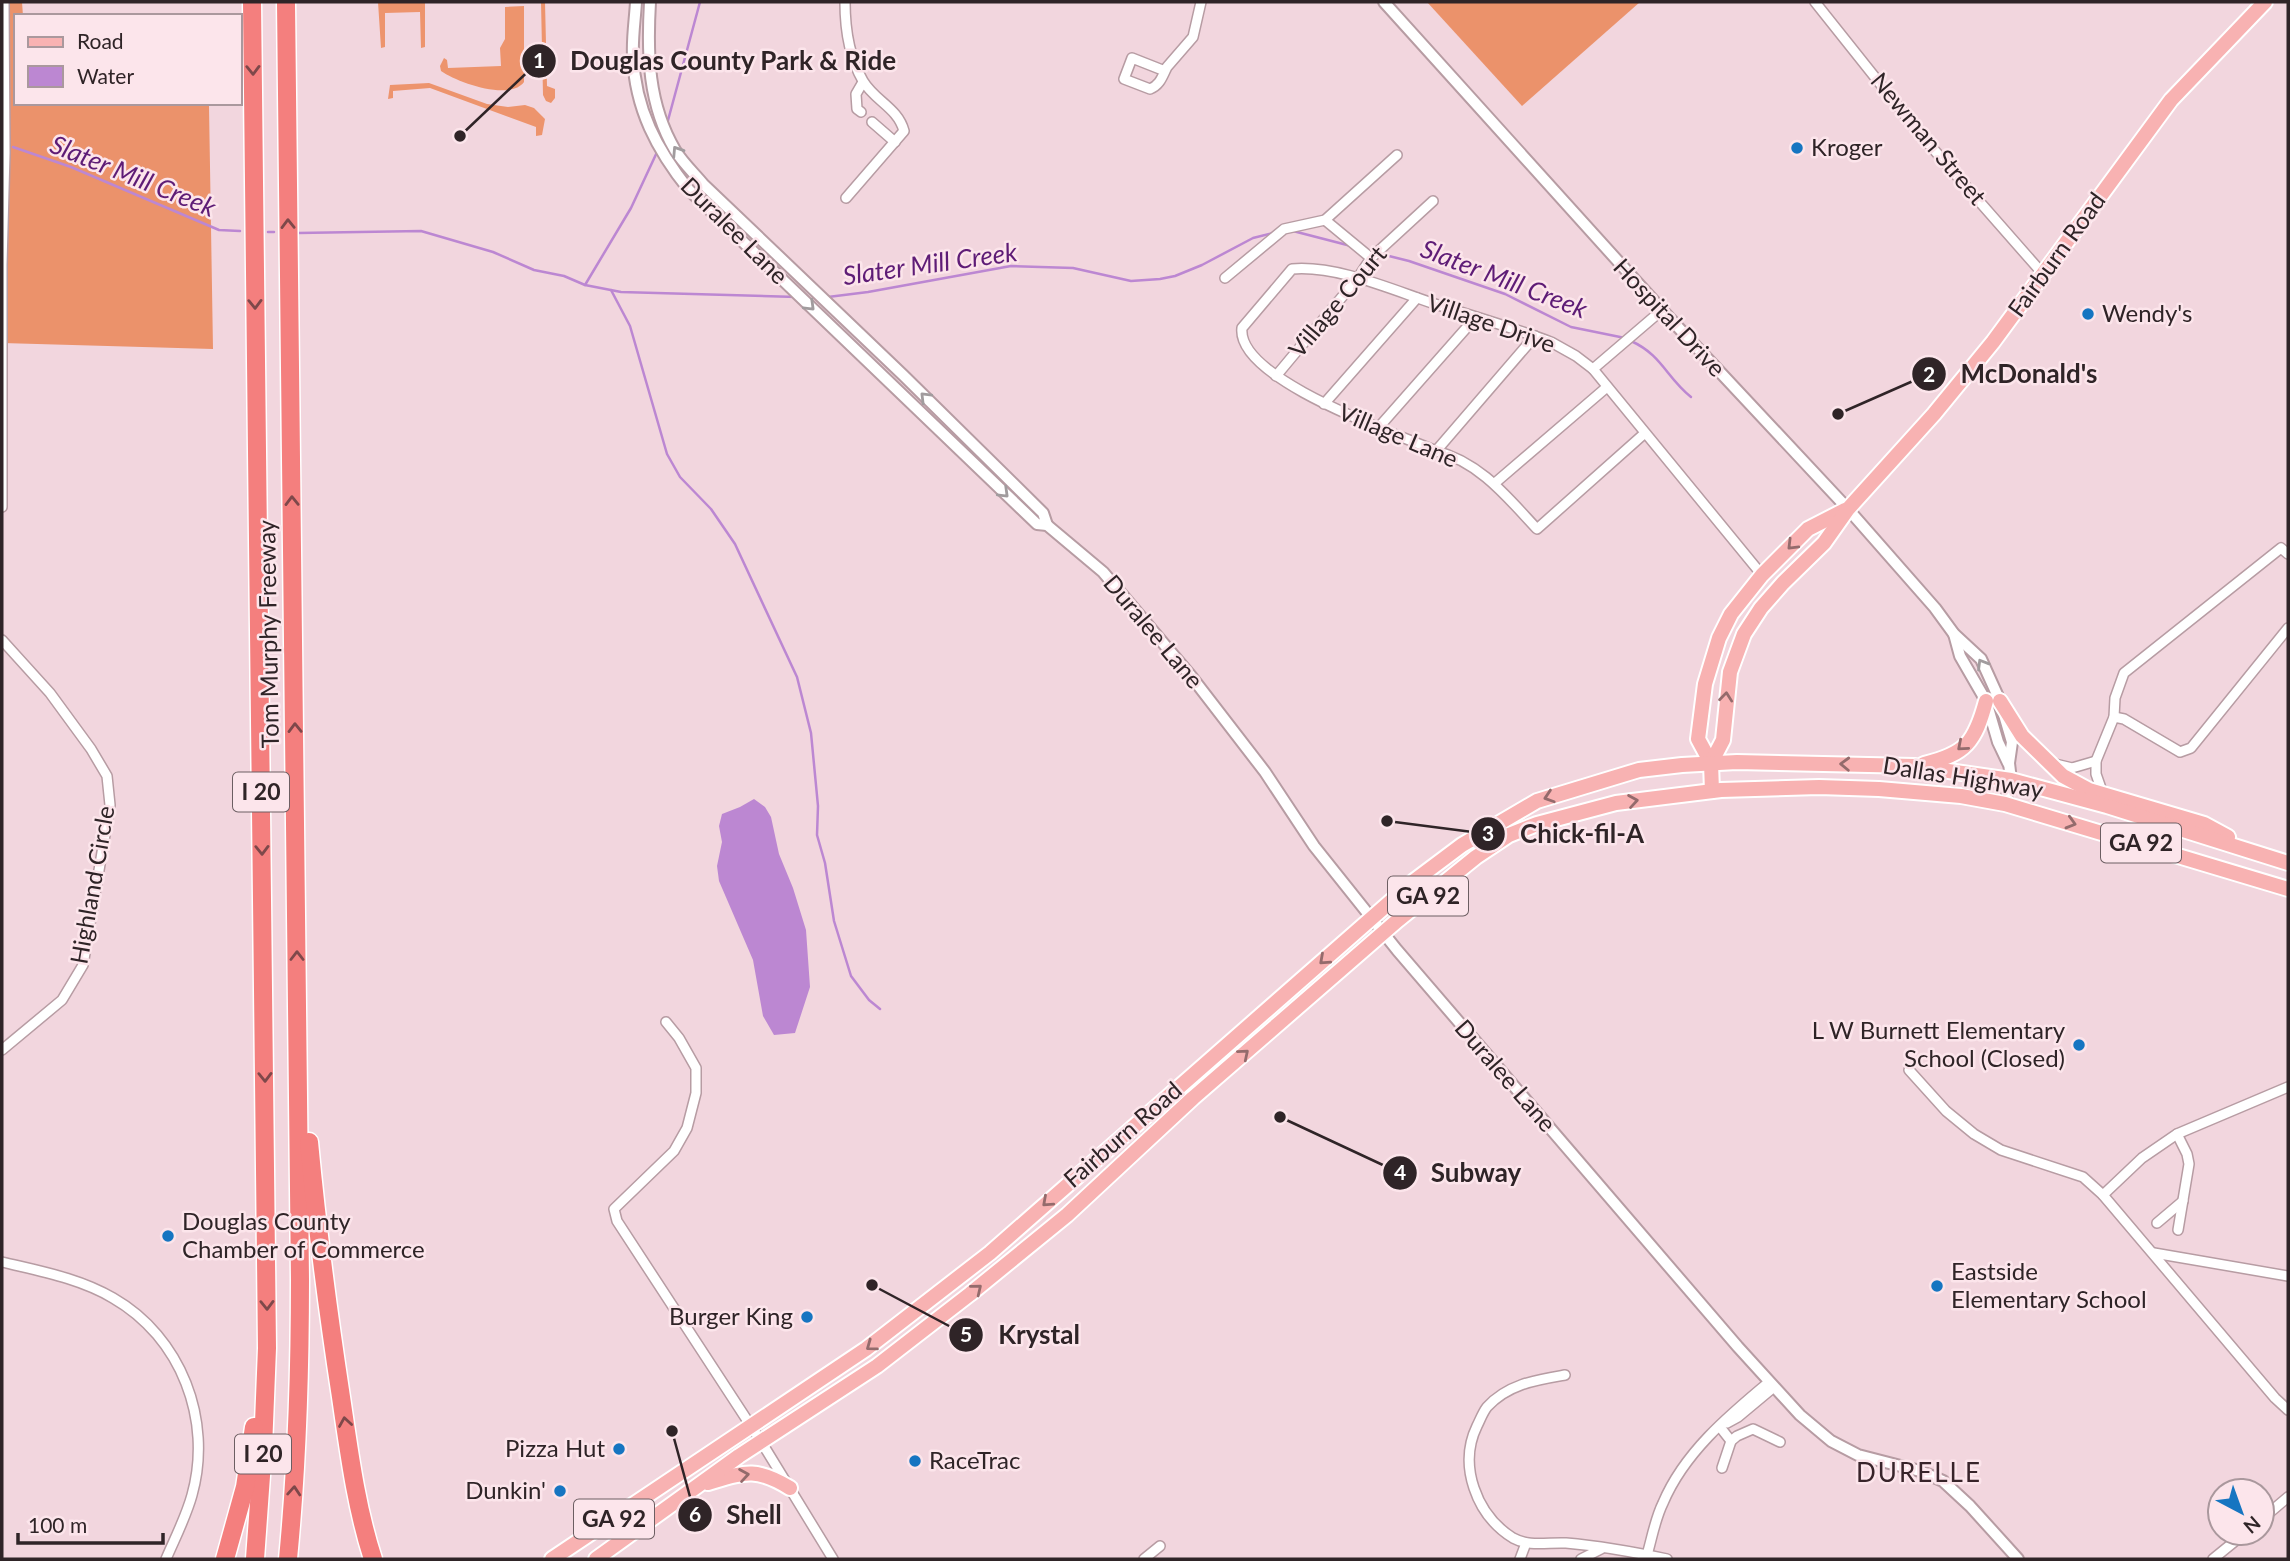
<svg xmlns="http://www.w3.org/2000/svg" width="2290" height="1561" font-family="Lato,sans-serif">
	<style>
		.green { fill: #ed946d }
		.forest { fill: #eb926b }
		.water { fill: #bc87d2 }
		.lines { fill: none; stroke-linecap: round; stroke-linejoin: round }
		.stream { stroke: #bc87d2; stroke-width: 2.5 }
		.minor-casing { stroke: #b79ca3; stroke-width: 12 }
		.tertiary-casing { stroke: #b79ca3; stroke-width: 14 }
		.primary-casing { stroke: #fff; stroke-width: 18 }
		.motorway-casing { stroke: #fff; stroke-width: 21 }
		.minor { stroke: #fff; stroke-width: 9 }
		.tertiary { stroke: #fff; stroke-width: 10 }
		.primary { stroke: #f8b2b2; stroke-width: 14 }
		.motorway { stroke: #f47f7e; stroke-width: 18 }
		.oneway { stroke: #7e484a }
		.oneway2 { stroke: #a19c9e }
		.oneway3 { stroke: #946b6c }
		.poi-dot { fill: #1675c1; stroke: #fce5eb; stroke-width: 2.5 }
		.labels { text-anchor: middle; stroke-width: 5; stroke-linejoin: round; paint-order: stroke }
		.shield { fill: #fce5eb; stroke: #6c5e62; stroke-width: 2 }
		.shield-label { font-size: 23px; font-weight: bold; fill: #2f2427 }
		.street-label { font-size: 24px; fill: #2f2427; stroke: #fce5eb }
		.poi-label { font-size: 24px; fill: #2f2427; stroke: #fce5eb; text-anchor: start }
		.water-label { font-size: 26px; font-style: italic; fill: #5e1c76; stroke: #fce5eb }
		.neighbourhood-label { font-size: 26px; letter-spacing: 2px; fill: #38242a; stroke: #fce5eb }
		.leader { fill: none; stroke: #2f2427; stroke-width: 2.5 }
		.callout-dot { fill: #2f2427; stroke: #fce5eb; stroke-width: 2.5 }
		.mark-label { font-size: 21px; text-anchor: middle; font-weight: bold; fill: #fff }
		.callout-label { font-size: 26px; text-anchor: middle; font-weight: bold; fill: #2f2427; stroke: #fce5eb; stroke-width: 5; stroke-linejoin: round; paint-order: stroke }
	</style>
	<rect width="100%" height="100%" fill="#f2d6de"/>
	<!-- green -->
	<g class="green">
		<path d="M378 2H425V47L421 48 420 12 385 13V47L381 48Z"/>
		<path d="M541 2H545L547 86 555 89V98L551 103 546 101 543 95Z"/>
		<path d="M524 6V82C510 101 458 83 441 71L440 66 444 58 447 60 448 68 501 66 500 48 505 39V7Z"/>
		<path d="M429 83 487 104 508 107 525 105 534 108 545 119 542 135 536 136V127L430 88 393 91V98L388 99 390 85Z"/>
	</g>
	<!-- forest -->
	<g class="forest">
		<path d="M2 2H22L23 16H16V103H199L209 106 213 349 2 343Z"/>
		<path d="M1427 2H1640L1522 106Z"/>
	</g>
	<!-- water -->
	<path class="water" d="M754 799 765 807 771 817 779 854 793 888 806 930 810 987 795 1033 774 1035 763 1016 753 960 719 881 717 866 722 842 719 826 722 814 740 807Z"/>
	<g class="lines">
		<!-- stream -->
		<g class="stream">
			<path d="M667 124 700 2"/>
			<path d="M13 147 71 167 219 230 240 231"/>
			<path d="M1293 231 1351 246"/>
			<path d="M268 232H274"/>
			<path d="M298 233 421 231 493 252 534 270 564 276 585 285 621 292 797 297"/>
			<path d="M1381 254 1409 261 1505 294 1571 327 1625 338"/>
			<path d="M585 285 631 208 658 150"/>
			<path d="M611 290 630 326 667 454 680 477 711 509 735 544 797 677 811 733 818 806 817 835 825 863 834 921 851 976 869 1000 880 1009"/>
			<path d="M828 297 868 292 1011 266 1073 268 1131 281 1160 279 1175 276 1202 265 1253 238 1273 233"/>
			<path d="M1631 341C1662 355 1666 377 1691 397"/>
		</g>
		<!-- minor casing -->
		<g class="minor-casing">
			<g id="minor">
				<path d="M845 2C845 28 849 57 863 81 875 101 898 108 904 131L846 198"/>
				<path d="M1815 2 1921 135 2043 274"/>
				<path d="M1165 71 1132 58 1124 79 1150 89C1160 85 1162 77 1167 67L1193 37 1201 2"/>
				<path d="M861 112 857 109 856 94 863 82"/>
				<path d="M872 122 895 142"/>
				<path d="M1325 220 1371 258"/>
				<path d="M1225 278 1284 229 1325 220 1397 155"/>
				<path d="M1593 369 1662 310"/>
				<path d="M1276 376 1357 279 1371 258 1433 201"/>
				<path d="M1324 404 1417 298"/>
				<path d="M1379 427 1476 317"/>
				<path d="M1645 433 1537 529C1508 498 1480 462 1436 451 1397 434 1236 379 1242 328L1292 269C1338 265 1395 291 1438 305 1476 317 1514 328 1551 342L1576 356 1593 369 1762 575"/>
				<path d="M1436 451 1535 336"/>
				<path d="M1495 483 1607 387"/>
				<path d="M2 507V265L5 153 4 2"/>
				<path d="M2 640 50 693 91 749 107 776 110 805 83 965 62 1000 2 1050"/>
				<path d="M2114 717 2124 719 2180 752 2191 748 2288 628"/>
				<path d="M2051 763 2072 768 2096 761"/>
				<path d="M2103 794 2096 774V761L2114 717 2115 698 2124 673 2281 548 2288 554"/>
				<path d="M666 1022 679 1038 696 1068V1093L687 1128 674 1151 614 1209 617 1221 762 1443 833 1559"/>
				<path d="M1909 1070 1946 1111 1974 1134 2001 1150 2083 1177 2103 1195 2275 1398 2288 1410"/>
				<path d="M2177 1134 2187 1154 2189 1164 2178 1230"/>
				<path d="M2103 1195 2142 1158 2177 1134 2288 1087"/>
				<path d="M2157 1223 2183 1201"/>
				<path d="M2154 1253 2288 1276"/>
				<path d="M2 1262C39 1271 79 1278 113 1298 181 1337 213 1420 192 1495 186 1517 175 1538 166 1559"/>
				<path d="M1565 1375C1536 1380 1508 1384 1487 1407 1483 1412 1480 1420 1477 1426 1458 1465 1476 1515 1513 1538 1529 1547 1548 1542 1566 1543 1600 1546 1634 1552 1667 1559"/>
				<path d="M1727 1423 1738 1417 1774 1387"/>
				<path d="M1720 1427 1731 1441 1722 1468"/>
				<path d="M1731 1441 1737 1436 1753 1429 1780 1442"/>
				<path d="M2262 1519 2288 1497"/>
				<path d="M1647 1555C1652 1538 1655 1519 1663 1503 1684 1453 1728 1416 1769 1382"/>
				<path d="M1144 1559 1160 1546"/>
				<path d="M1520 1559 1526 1543"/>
				<path d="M1581 1559 1601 1549"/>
				<path d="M2213 1559 2245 1533"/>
			</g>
		</g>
		<!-- tertiary casing -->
		<g class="tertiary-casing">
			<g id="tertiary">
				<path d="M636 2C635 20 632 38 633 56 635 109 657 150 689 190L1037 524 1047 525 1103 572 1191 676 1265 772 1314 846 1397 950 1738 1347 1800 1415 1831 1441 1858 1455 1920 1471 1943 1481 1970 1506 2018 1559"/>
				<path d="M650 2C647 54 648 104 675 150 682 162 694 173 703 184L903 375 1043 513 1047 525"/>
				<path d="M1384 2 1662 310 1848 509 1935 608 1954 634 1981 659 2000 701 2012 742 2009 763 2011 780 2005 804"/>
				<path d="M1954 634 1960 656 1986 701 1998 742 2008 763"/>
			</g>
		</g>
		<!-- primary casing -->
		<g class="primary-casing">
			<g id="primary">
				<path d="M2000 701 2022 736 2063 776 2089 790 2204 824 2228 837"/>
				<path d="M1711 763 1698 739 1705 684 1719 638 1731 614 1762 575 1808 529 1845 510"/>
				<path d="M1924 764C1966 754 1975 742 1986 701"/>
				<path d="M1712 791 1711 763 1723 740 1730 672 1744 634 1761 608 1783 583 1824 543 1848 509 1934 414 1993 342 2171 100 2265 2"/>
				<path d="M708 1483C745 1472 756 1467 790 1488"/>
				<path d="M552 1559 866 1349 990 1253 1414 881 1462 845 1537 801 1639 770 1682 765 1737 762 1914 766 2011 780 2107 806 2288 863"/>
				<path d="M596 1559 739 1456 877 1366 970 1294 1067 1215 1193 1098 1398 920 1476 857 1509 835 1537 824 1616 803 1721 790 1819 787 1879 789 1961 796 2005 804 2288 889"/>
			</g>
		</g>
		<!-- motorway casing -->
		<g class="motorway-casing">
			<g id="motorway">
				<path d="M252 2 267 1348 263 1448 255 1559"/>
				<path d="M286 2 300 1280C300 1373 297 1466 288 1559"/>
				<path d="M309 1142C317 1228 328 1312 341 1397 349 1451 356 1507 373 1559"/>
				<path d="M225 1559 245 1487 254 1427"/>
			</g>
		</g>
		<!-- minor -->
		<use href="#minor" class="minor"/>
		<!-- tertiary -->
		<use href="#tertiary" class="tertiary"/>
		<!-- primary -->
		<use href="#primary" class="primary"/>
		<!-- motorway -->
		<use href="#motorway" class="motorway"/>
	</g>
	<!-- one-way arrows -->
	<defs><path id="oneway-chevron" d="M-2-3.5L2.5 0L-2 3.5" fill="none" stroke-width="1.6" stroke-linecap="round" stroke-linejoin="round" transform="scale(1.75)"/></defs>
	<g class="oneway">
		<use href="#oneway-chevron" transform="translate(253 70) rotate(89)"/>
		<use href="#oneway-chevron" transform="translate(288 224) rotate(-91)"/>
		<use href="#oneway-chevron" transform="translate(255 304) rotate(89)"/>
		<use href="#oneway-chevron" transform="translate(292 501) rotate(-91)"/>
		<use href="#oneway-chevron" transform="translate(295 728) rotate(-91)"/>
		<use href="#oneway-chevron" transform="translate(262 850) rotate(89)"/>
		<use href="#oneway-chevron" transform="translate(297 956) rotate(-90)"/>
		<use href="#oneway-chevron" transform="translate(265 1077) rotate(89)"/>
		<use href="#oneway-chevron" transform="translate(267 1305) rotate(89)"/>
		<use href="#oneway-chevron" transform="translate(345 1422) rotate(-99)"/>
		<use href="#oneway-chevron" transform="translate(294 1491) rotate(-86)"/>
	</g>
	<g class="oneway2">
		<use href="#oneway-chevron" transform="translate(677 151) rotate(-123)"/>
		<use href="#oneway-chevron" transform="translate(810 306) rotate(44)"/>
		<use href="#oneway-chevron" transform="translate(925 397) rotate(-135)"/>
		<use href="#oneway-chevron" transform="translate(1004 493) rotate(44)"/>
		<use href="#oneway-chevron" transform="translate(1982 664) rotate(-121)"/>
	</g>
	<g class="oneway3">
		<use href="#oneway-chevron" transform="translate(1792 545) rotate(135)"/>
		<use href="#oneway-chevron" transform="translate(1726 697) rotate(-84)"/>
		<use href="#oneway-chevron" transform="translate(1962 746) rotate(139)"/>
		<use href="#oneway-chevron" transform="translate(1845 764) rotate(-178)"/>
		<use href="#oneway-chevron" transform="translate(1549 797) rotate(162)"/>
		<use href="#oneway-chevron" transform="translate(1633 801) rotate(-9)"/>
		<use href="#oneway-chevron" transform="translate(2071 823) rotate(16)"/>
		<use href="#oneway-chevron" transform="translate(1324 960) rotate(138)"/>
		<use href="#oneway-chevron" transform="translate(1244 1054) rotate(-40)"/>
		<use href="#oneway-chevron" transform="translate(1047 1202) rotate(138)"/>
		<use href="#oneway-chevron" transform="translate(977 1289) rotate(-39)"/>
		<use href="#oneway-chevron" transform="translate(871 1346) rotate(144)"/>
		<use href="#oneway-chevron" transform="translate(744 1475) rotate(-9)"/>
	</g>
	<!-- markers -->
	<g class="poi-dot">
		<circle cx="1797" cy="148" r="7"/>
		<circle cx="2088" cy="314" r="7"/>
		<circle cx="2079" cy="1045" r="7"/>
		<circle cx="168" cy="1236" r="7"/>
		<circle cx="1937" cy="1286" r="7"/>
		<circle cx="807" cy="1317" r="7"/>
		<circle cx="619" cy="1449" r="7"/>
		<circle cx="915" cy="1461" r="7"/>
		<circle cx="560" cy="1491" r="7"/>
	</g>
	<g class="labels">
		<!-- shield labels -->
		<g class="shield">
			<rect x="233" y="772.5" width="56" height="39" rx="5"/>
			<rect x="2101" y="823.5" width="80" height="39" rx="5"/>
			<rect x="1388" y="876.5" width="80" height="39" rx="5"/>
			<rect x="235" y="1434.5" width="56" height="39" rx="5"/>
			<rect x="574" y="1499.5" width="80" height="39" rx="5"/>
		</g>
		<g class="shield-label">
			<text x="261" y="800">I 20</text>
			<text x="2141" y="851">GA 92</text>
			<text x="1428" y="904">GA 92</text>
			<text x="263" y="1462">I 20</text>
			<text x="614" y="1527">GA 92</text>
		</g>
		<!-- street labels -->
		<g class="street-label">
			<text transform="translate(1928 139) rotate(50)" y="8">Newman Street</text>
			<text transform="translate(734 231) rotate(45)" y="8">Duralee Lane</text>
			<text transform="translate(2057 255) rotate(-54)" y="8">Fairburn Road</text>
			<text transform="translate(1338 302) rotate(-50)" y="8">Village Court</text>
			<text transform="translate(1669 318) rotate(47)" y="8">Hospital Drive</text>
			<text transform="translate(1491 324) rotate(19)" y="8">Village Drive</text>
			<text transform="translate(1398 436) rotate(23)" y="8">Village Lane</text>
			<text transform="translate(1153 632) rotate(50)" y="8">Duralee Lane</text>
			<text transform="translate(269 634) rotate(-91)" y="8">Tom Murphy Freeway</text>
			<text transform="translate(1963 778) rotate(9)" y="8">Dallas Highway</text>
			<text transform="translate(93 885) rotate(-80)" y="8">Highland Circle</text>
			<text transform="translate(1505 1076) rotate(49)" y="8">Duralee Lane</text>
			<text transform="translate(1123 1135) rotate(-41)" y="8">Fairburn Road</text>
		</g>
		<!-- poi labels -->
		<g class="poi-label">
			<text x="1811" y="156">Kroger</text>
			<text x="2102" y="322">Wendy's</text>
			<text x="2065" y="1039" text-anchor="end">L W Burnett Elementary<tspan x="2065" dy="28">School (Closed)</tspan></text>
			<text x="182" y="1230">Douglas County<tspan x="182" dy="28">Chamber of Commerce</tspan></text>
			<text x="1951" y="1280">Eastside<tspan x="1951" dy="28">Elementary School</tspan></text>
			<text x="793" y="1325" text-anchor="end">Burger King</text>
			<text x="605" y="1457" text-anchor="end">Pizza Hut</text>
			<text x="929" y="1469">RaceTrac</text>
			<text x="546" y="1499" text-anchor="end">Dunkin'</text>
		</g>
		<!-- water labels -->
		<g class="water-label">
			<text transform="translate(133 176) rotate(22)" y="9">Slater Mill Creek</text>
			<text transform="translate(930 264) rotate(-8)" y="9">Slater Mill Creek</text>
			<text transform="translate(1504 279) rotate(21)" y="9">Slater Mill Creek</text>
		</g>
		<!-- neighbourhood labels -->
		<g class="neighbourhood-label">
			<text x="1919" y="1482">DURELLE</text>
		</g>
	</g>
	<!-- callouts -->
	<path class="leader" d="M460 136L539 61M1838 414L1929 374M1387 821L1488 834M1280 1117L1400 1173M872 1285L966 1335M672 1431L695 1515"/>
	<g class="callout-dot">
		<circle cx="460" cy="136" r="7"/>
		<circle cx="1838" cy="414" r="7"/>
		<circle cx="1387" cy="821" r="7"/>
		<circle cx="1280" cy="1117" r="7"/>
		<circle cx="872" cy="1285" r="7"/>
		<circle cx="672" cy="1431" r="7"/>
		<circle cx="539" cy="61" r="18"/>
		<circle cx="1929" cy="374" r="18"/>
		<circle cx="1488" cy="834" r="18"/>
		<circle cx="1400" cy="1173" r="18"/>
		<circle cx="966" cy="1335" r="18"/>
		<circle cx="695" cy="1515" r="18"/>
	</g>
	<g class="mark-label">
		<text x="539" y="68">1</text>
		<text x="1929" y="382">2</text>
		<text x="1488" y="841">3</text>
		<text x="1400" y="1180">4</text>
		<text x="966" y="1342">5</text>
		<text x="695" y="1522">6</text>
	</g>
	<g class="callout-label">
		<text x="733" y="70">Douglas County Park &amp; Ride</text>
		<text x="2029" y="383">McDonald's</text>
		<text x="1582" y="843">Chick-fil-A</text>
		<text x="1476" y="1182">Subway</text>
		<text x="1039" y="1344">Krystal</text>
		<text x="754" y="1524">Shell</text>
	</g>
	<!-- border -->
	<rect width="2290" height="1561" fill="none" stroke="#2f2427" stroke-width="7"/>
	<!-- legend -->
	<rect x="14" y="14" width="228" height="91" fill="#fce5eb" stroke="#aa989d" stroke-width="2"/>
	<rect x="28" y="37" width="35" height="10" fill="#f8b2b2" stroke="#aa989d" stroke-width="2"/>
	<text x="77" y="49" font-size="21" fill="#2f2427">Road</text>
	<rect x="28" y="66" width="35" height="21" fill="#bc87d2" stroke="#aa989d" stroke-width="2"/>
	<text x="77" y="84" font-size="21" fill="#2f2427">Water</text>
	<!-- north arrow -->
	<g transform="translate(2241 1512) rotate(139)"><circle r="33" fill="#fce5eb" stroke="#aa989d" stroke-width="2"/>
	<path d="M0-5L12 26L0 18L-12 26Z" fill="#1675c1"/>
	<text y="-10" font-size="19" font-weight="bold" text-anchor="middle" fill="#2f2427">N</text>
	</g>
	<!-- scale -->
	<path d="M18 1533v10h145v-10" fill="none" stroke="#2f2427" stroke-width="3.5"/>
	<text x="28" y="1533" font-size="21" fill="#2f2427" stroke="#fce5eb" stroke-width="5" paint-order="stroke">100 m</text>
</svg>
